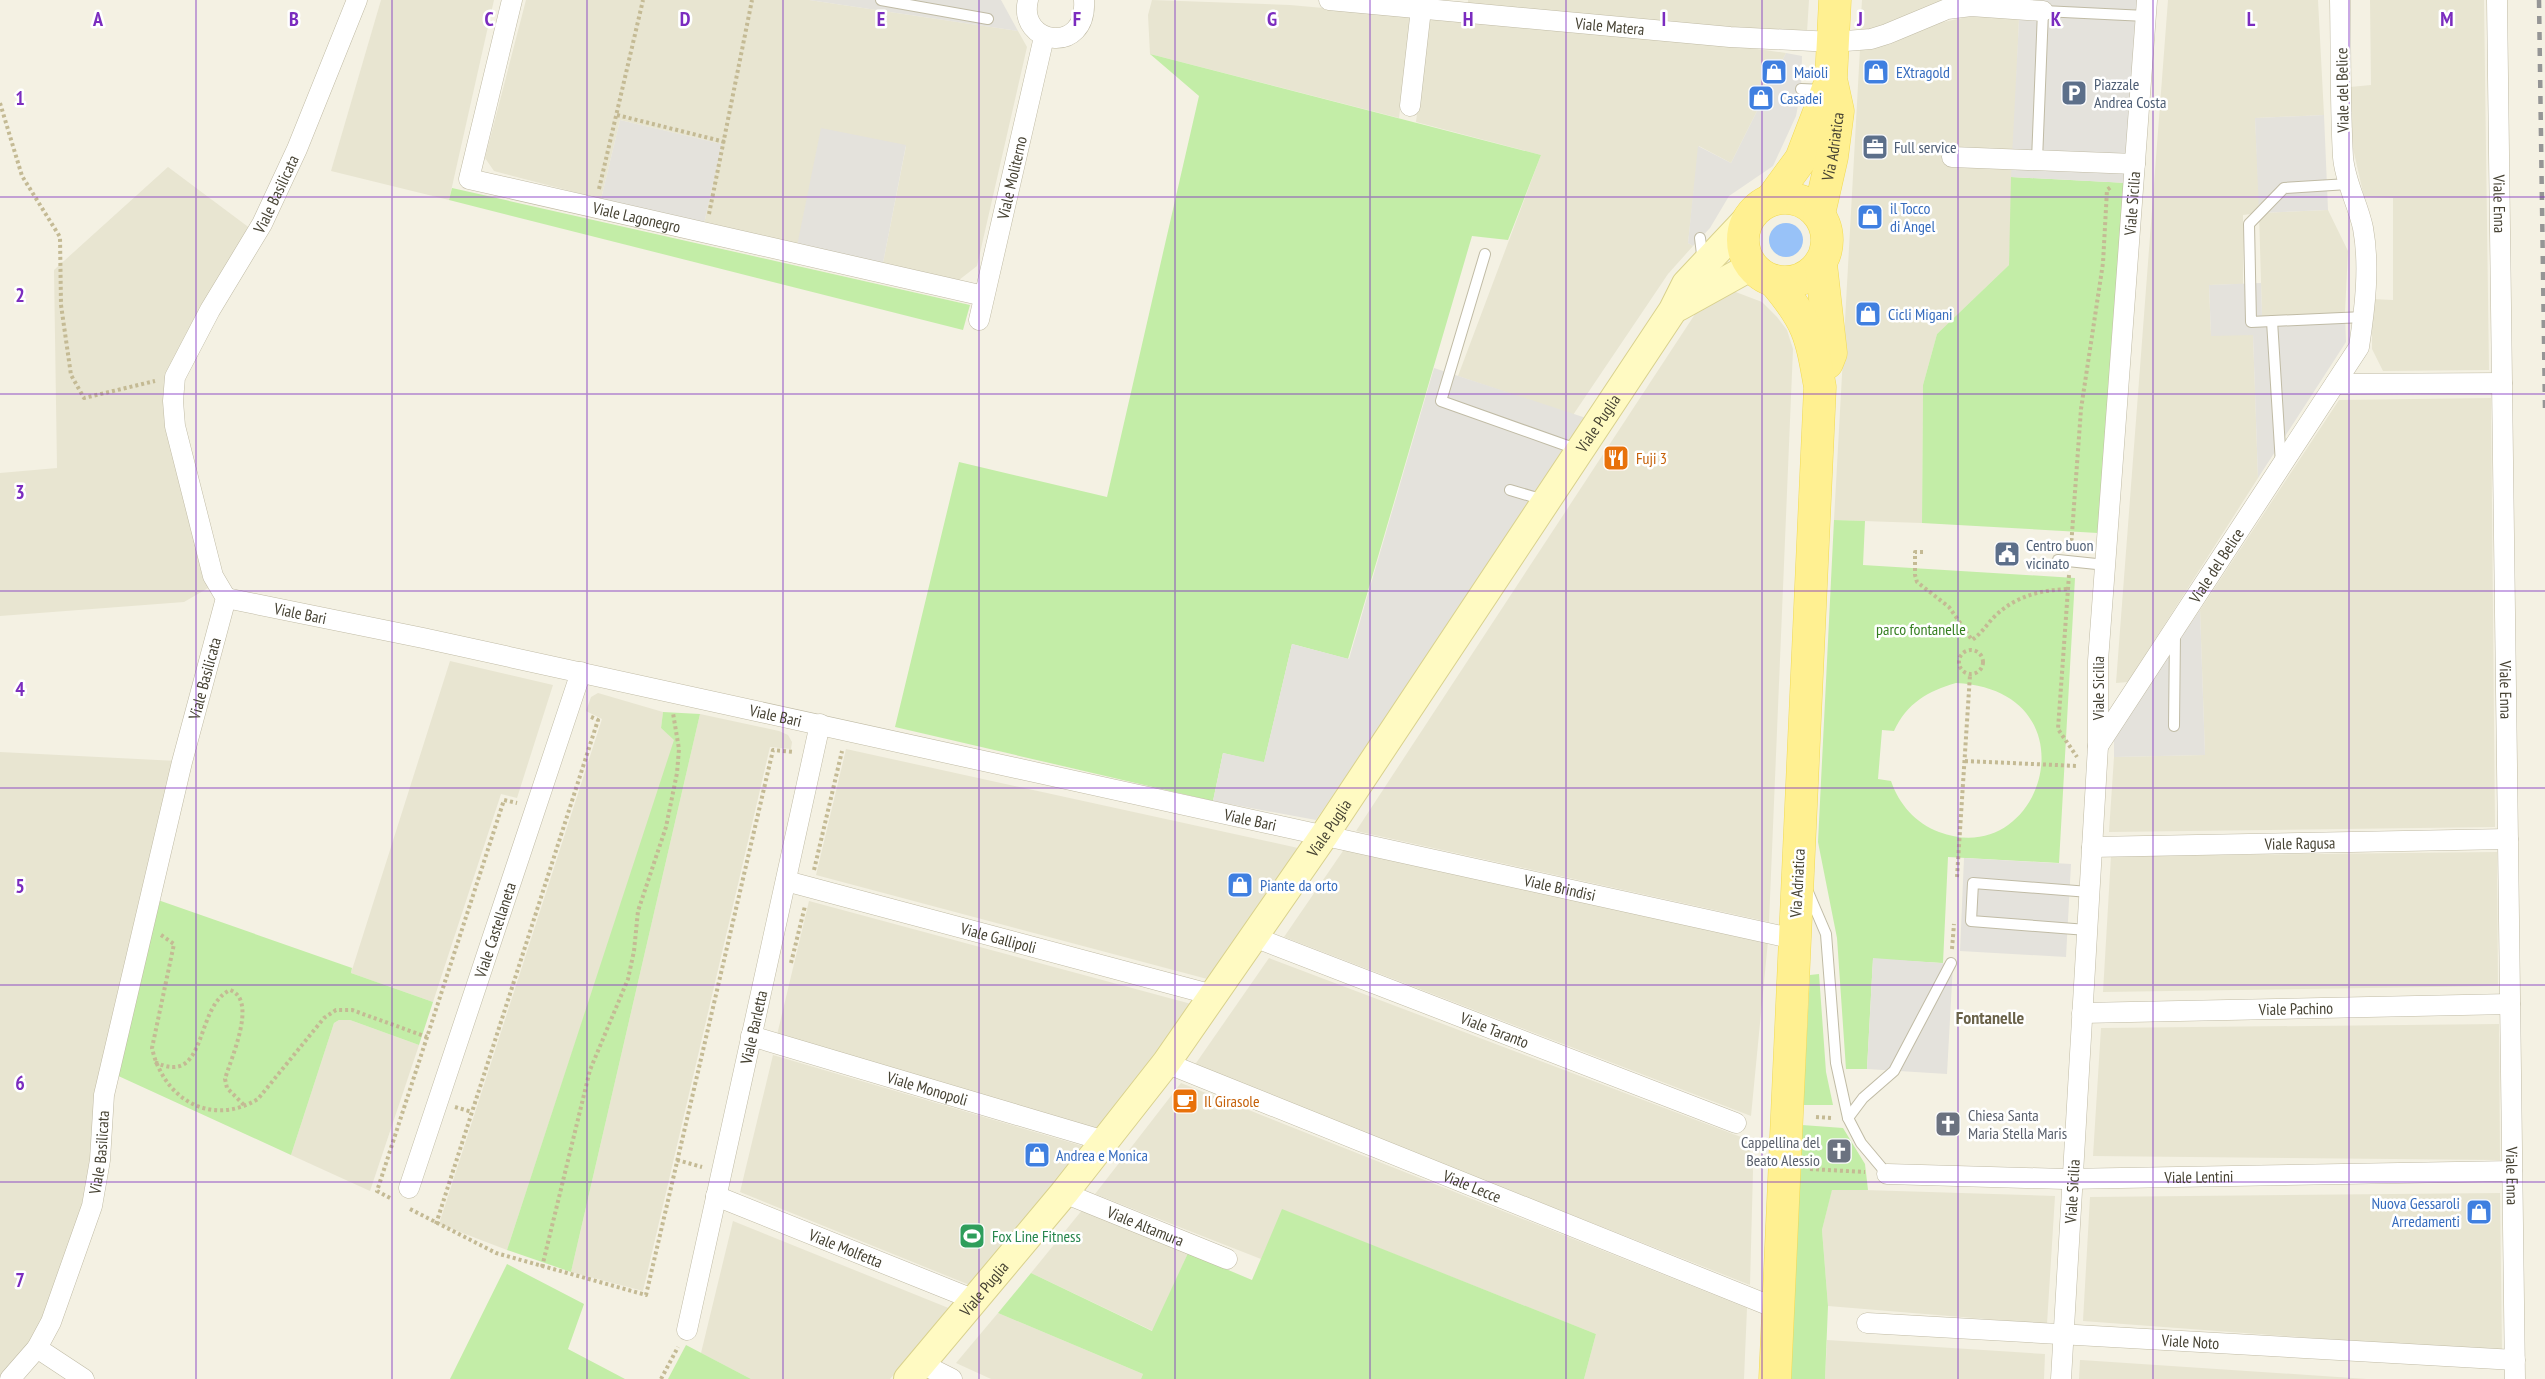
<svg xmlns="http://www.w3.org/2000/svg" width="2545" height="1379" font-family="'PT Sans Narrow',sans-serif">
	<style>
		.residential { fill: #e8e5d1 }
		.green { fill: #c3eda7; fill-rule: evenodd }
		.parking { fill: #e4e2dc }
		.water { fill: #98c2f8 }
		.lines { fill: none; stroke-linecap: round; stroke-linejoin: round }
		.lane-casing { stroke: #c0bba5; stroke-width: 12 }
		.street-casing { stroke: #c0bba5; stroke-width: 21 }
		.secondary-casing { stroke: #d9d18d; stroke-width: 30 }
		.primary-casing { stroke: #f1da54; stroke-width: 33 }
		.path { stroke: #c4ba94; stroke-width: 4; stroke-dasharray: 3 3; stroke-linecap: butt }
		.lane { stroke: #fff; stroke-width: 10 }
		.street { stroke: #fff; stroke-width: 20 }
		.secondary { stroke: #fffac2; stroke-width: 28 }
		.primary { stroke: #fff091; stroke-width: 32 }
		.rail { stroke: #959595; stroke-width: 4.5; stroke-dasharray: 8 8; stroke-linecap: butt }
		.grid { fill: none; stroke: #7b2cbf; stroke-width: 1.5; stroke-opacity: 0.55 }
		.labels { text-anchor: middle; stroke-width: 5; stroke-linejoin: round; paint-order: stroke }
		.street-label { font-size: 16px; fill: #464233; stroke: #fff }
		.shop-label { font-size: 16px; fill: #366cbe; stroke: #fff; text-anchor: start }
		.service-label { font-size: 16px; fill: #4e5e75; stroke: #fff; text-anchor: start }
		.food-label { font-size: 16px; fill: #c56008; stroke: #fff; text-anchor: start }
		.park-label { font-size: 16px; fill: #357f20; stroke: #fff }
		.worship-label { font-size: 16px; fill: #5b616d; stroke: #fff; text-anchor: start }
		.leisure-label { font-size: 16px; fill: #27864d; stroke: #fff; text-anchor: start }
		.neighbourhood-label { font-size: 18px; font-weight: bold; fill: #6a6249; stroke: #fff }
		.grid-label { font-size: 20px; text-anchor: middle; font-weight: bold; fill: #7b2cbf; stroke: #fff; stroke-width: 5; stroke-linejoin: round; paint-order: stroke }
	</style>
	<rect width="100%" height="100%" fill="#f4f1e3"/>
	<!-- residential -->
	<g class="residential">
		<path d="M381 0H494L449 200 331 171Z"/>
		<path d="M526 0H809L1018 31 1027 47 977 266 959 280 883 263 906 146 797 246 704 224 722 144 620 120 601 199 494 171 485 158Z"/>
		<path d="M1152 0 1290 5 1412 16 1399 118 1150 54 1148 15Z"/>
		<path d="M1468 0H1809L1807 32 1731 28 1468 4Z"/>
		<path d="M1862 0H1948L1869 30 1860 31Z"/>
		<path d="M2168 0H2318L2324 115 2255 118 2260 213 2328 210 2348 251 2345 313 2262 316 2259 213 2243 215V284L2209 285 2211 335 2253 334 2258 478 2128 682 2116 683Z"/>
		<path d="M2370 0H2484L2489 370 2383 371 2372 349V299L2393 300V198L2364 197 2352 144 2350 87 2371 85Z"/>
		<path d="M1971 16 2019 18 2009 265 1937 334 1923 385 1922 523 1834 520 1860 49 1891 44 1930 25Z"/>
		<path d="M1429 18 1730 45 1786 53 1731 163 1699 146 1688 243 1693 246 1668 274 1573 415 1458 376 1541 155 1416 122Z"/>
		<path d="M168 167 251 229 175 368 210 587 184 602 0 616V473L57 468 54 270Z"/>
		<path d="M1733 291 1762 302 1777 317 1787 330 1793 349 1769 922 1356 831 1699 308Z"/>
		<path d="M2491 398 2495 827 2109 832 2114 757 2205 755 2200 610 2339 400Z"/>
		<path d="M450 661 553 685 517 798 501 794 433 1002 351 973Z"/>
		<path d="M598 693 663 712 661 728 675 740 507 1250 439 1224 602 719 586 711 591 697Z"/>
		<path d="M700 714 779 731 788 735 792 742 791 749 770 747 643 1291 571 1272Z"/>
		<path d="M846 749 1298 848 1211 980 816 875Z"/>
		<path d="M0 752 177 761 87 1204 46 1320 3 1379H0Z"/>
		<path d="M1345 848 1768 941 1751 1116 1284 937Z"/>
		<path d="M2497 852 2498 986 2103 992 2111 856Z"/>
		<path d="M809 901 1195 1005 1101 1130 777 1035Z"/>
		<path d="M1269 958 1749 1140 1753 1171 1750 1285 1194 1066Z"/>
		<path d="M339 1020H350L419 1045 370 1191 291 1155 334 1023Z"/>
		<path d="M2499 1024 2500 1160 2093 1156 2101 1028Z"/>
		<path d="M773 1055 1086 1147 972 1286 740 1192Z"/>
		<path d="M1181 1083 1747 1308 1744 1379H1584L1596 1334 1283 1210 1261 1259 1095 1194Z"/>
		<path d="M1832 1189 2055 1196 2047 1324 1828 1306 1822 1230Z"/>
		<path d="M2500 1193 2502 1352 2083 1321 2090 1197Z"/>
		<path d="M1083 1209 1188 1253 1153 1331 1031 1273Z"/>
		<path d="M733 1221 951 1309 890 1379H751L701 1353Z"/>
		<path d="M998 1313 1143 1374 1141 1379H991L956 1363Z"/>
		<path d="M1827 1340 2045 1354 2044 1379H1825Z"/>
		<path d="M2080 1360H2081L2367 1379H2079Z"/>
	</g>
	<!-- green -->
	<g class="green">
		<path d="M1150 54 1541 155 1508 240 1472 236 1348 659 1292 644 1264 763 1223 753 1213 801 895 727 959 462 1107 497 1199 96Z"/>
		<path d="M2011 177 2128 183 2098 533 1922 523 1923 385 1937 334 2009 265Z"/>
		<path d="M452 188 970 305 963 330 449 200Z"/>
		<path d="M1834 520 1865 521 1863 565 2075 578 2059 863 1948 857 1943 963 1873 959 1867 1069H1846L1837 938 1818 842ZM1956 683C2097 690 2044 872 1939 832 1915 823 1899 804 1891 781L1878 779 1882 730 1894 731C1907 703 1928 691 1956 683Z"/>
		<path d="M663 712 700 714 571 1272 507 1250 674 740 661 728Z"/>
		<path d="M158 900 352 968 351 973 433 1002 419 1045 350 1020H339L334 1023 291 1155 114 1074Z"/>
		<path d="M1819 974 1826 1072 1833 1105H1803L1810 975Z"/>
		<path d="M1802 1125 1843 1128 1865 1164 1868 1190H1832L1822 1230 1828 1306 1825 1379H1789Z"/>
		<path d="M1282 1209 1596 1334 1584 1379H1141L1143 1374 998 1313 1031 1273 1152 1331 1188 1253 1252 1280Z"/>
		<path d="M507 1264 584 1304 568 1349 625 1379H450Z"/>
		<path d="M686 1345 751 1379H668Z"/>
	</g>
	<!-- parking -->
	<g class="parking">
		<path d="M809 0H1001L1018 31Z"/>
		<path d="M2020 0H2137L2128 183 2011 177Z"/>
		<path d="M1786 53 1802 56 1801 89 1796 116 1773 166 1729 196 1710 228 1693 246 1688 243 1698 146 1731 163Z"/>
		<path d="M2324 115 2328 210 2259 213 2255 118Z"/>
		<path d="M620 120 722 144 704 224 601 199Z"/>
		<path d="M821 128 906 145 883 263 797 246Z"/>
		<path d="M2261 283 2262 316 2345 313 2346 342 2258 478 2253 335 2211 336 2209 285Z"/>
		<path d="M1434 368 1589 419 1316 820 1213 801 1223 753 1264 762 1292 644 1349 659Z"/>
		<path d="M2200 610 2205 755 2114 757V733Z"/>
		<path d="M1964 858 2071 864 2066 957 1960 951Z"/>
		<path d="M1873 958 1953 964 1947 1074 1867 1069Z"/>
	</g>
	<!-- water -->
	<circle class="water" cx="1786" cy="240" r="17"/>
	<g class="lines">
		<!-- lane casing -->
		<g class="lane-casing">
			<g id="lane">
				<path d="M881 0 988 19"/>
				<path d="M1801 89 1824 90"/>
				<path d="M2037 160 2043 11 2146 16"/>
				<path d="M2348 184 2284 188 2249 224 2251 322 2364 317"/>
				<path d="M1700 238 1703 262"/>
				<path d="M1485 254 1441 401 1579 450"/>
				<path d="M2272 321 2281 464"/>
				<path d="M1510 490 1544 500"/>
				<path d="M2058 560 2106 565"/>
				<path d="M2174 726 2175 633"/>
				<path d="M1808 892 1826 934 1836 1063 1848 1118 1861 1143 1887 1174"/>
				<path d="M2087 930 1971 921 1973 883 2089 892"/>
				<path d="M1848 1118 1863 1098 1894 1071 1951 963"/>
			</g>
		</g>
		<!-- street casing -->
		<g class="street-casing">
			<g id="street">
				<path id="s1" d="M512 0 469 179 984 296"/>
				<path d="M1028 0C1017 45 1088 56 1084 0"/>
				<path id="s2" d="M1329 0 1730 37 1833 42 1871 39 1887 34 1947 9 1971 6 2043 11"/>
				<path id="s3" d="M2497 0 2515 1379"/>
				<path d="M1410 106 1421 9"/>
				<path d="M1952 157 2135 164"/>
				<path id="s4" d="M979 320 1044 37"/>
				<path d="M2335 384 2502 383"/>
				<path id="s5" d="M226 598 423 638 1795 939"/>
				<path id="s6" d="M2098 746 2359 347C2365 308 2370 266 2363 228 2358 204 2345 182 2343 157 2340 105 2341 52 2340 0"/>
				<path id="s7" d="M2092 847 2508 839"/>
				<path id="s8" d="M786 881 1213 995"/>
				<path id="s9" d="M1254 937 1736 1123"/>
				<path id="s10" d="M2082 1013 2510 1004"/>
				<path id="s11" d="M751 1036 1105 1141"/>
				<path id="s12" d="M1166 1063 1778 1309"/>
				<path id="s13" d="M1887 1174 2065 1179 2512 1171"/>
				<path id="s14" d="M409 1188 581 672"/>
				<path id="s15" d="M1064 1193 1227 1259"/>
				<path id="s16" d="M716 1196 975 1300"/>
				<path id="s17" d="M1867 1323 2515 1360"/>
				<path id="s18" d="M687 1330 820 724"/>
				<path d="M37 1348 84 1379"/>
				<path d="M922 1364 952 1379"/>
				<path id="s19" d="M10 1379 37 1348 51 1322 92 1206 100 1160 104 1095 182 762 226 598 213 576 175 426 173 401 175 377 210 310 262 224 297 149 357 0"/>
				<path id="s20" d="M2061 1379 2098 746V661L2147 0"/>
			</g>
		</g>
		<!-- secondary casing -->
		<g class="secondary-casing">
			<g id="secondary">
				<path d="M1678 307 1752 266"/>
				<path id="s21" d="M908 1379 1064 1193 1166 1063 1325 834 1673 310 1686 284 1750 216"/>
			</g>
		</g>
		<!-- primary casing -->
		<g class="primary-casing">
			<g id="primary">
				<circle cx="1785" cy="240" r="42"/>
				<path d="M1771 200 1801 159 1829 86"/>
				<path id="s22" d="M1819 214 1832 157 1838 111 1831 79 1835 0"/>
				<path d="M1821 264 1831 353 1827 363"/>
				<path d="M1774 281C1809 322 1811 336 1820 387L1775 1379"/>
			</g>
		</g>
		<!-- path -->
		<g class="path">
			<path d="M0 103 22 176 60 237 61 305 71 375 84 398 155 381"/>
			<path d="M617 115 725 142"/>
			<path d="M599 189 643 0"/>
			<path d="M709 214 752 0"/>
			<path d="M2071 547 2081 409 2103 263 2107 190 2111 187"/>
			<path d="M1923 552H1915V575L1917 582 1949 607 1972 640C1982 633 1987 624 1995 616 2016 596 2040 590 2068 589"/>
			<path d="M2069 575 2058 729 2077 757"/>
			<circle cx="1971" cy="662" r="12"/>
			<path d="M1965 761 2078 766"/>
			<path d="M814 870 842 751"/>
			<path d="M1957 877 1970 675"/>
			<path d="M161 935 174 944 152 1048C163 1098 210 1128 258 1099L324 1018 336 1010H352L427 1037"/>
			<path d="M1952 949 1954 924"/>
			<path d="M791 963 805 906"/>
			<path d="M155 1062C208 1088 194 1007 230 990 258 1000 231 1058 225 1079L227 1088 245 1106"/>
			<path d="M455 1107 472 1112"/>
			<path d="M1816 1117 1832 1118"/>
			<path d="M677 1160 702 1167"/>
			<path d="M1810 1169 1865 1172"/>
			<path d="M390 1198 377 1191 504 800 517 803"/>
			<path d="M410 1209 496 1253 646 1295 773 750 794 752"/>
			<path d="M436 1224 598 720 589 716"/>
			<path d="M542 1267 590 1070 628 979 634 951 638 911 666 827 677 773 679 749 673 713"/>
			<path d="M661 1379 678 1347"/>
		</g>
		<!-- lane -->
		<use href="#lane" class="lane"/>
		<!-- street -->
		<use href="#street" class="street"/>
		<!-- secondary -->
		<use href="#secondary" class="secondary"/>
		<!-- primary -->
		<use href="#primary" class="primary"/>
		<!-- rail -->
		<path class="rail" d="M2539 0 2545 408"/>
	</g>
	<!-- grid -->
	<path class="grid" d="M196 0V1379M392 0V1379M587 0V1379M783 0V1379M979 0V1379M1175 0V1379M1370 0V1379M1566 0V1379M1762 0V1379M1958 0V1379M2153 0V1379M2349 0V1379M0 197H2545M0 394H2545M0 591H2545M0 788H2545M0 985H2545M0 1182H2545"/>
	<!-- icons -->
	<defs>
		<g id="shop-square" transform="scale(1.35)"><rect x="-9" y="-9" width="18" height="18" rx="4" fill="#3f7fe0" stroke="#fff"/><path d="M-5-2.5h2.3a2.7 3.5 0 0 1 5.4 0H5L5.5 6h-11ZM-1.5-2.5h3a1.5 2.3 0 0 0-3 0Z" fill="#fff"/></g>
		<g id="parking-square" transform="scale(1.35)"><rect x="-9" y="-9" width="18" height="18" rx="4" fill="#5c6f8a" stroke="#fff"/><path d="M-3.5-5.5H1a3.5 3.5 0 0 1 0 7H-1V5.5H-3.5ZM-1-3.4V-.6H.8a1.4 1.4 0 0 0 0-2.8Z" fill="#fff"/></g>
		<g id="office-square" transform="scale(1.35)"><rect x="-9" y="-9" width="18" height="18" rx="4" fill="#5c6f8a" stroke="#fff"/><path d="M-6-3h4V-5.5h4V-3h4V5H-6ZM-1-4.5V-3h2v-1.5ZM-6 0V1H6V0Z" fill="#fff"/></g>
		<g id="restaurant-square" transform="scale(1.35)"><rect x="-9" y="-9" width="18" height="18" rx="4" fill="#e8710a" stroke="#fff"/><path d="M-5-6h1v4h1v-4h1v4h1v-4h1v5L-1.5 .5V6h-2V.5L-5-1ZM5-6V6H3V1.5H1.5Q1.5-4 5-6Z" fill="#fff"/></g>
		<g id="civic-square" transform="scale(1.35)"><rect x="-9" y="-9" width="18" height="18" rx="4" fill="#5c6f8a" stroke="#fff"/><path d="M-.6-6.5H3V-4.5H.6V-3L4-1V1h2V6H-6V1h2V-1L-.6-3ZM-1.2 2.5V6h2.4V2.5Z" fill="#fff"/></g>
		<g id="cafe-square" transform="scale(1.35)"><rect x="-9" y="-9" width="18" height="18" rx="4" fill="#e8710a" stroke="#fff"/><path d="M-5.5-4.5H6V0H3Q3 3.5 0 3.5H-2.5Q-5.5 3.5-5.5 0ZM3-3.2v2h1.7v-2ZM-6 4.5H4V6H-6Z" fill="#fff"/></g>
		<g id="church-square" transform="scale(1.35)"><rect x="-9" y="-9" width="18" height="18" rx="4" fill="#6b7280" stroke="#fff"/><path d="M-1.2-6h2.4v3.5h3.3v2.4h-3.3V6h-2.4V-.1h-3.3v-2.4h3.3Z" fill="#fff"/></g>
		<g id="stadium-square" transform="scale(1.35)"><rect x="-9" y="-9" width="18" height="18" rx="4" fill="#2e9e5b" stroke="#fff"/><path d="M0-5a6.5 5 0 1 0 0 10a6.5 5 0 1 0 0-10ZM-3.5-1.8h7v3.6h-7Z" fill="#fff"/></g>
	</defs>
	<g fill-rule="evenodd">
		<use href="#shop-square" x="1774" y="72"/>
		<use href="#shop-square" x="1876" y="72"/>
		<use href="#parking-square" x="2074" y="93"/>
		<use href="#shop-square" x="1761" y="98"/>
		<use href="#office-square" x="1875" y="147"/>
		<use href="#shop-square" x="1870" y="217"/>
		<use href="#shop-square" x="1868" y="314"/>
		<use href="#restaurant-square" x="1616" y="458"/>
		<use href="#civic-square" x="2007" y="554"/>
		<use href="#shop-square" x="1240" y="885"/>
		<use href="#cafe-square" x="1185" y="1101"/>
		<use href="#church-square" x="1948" y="1124"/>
		<use href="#church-square" x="1839" y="1151"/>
		<use href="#shop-square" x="1037" y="1155"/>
		<use href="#shop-square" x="2479" y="1212"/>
		<use href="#stadium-square" x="972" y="1236"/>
	</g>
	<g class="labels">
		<!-- street labels -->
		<g class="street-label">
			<text dy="6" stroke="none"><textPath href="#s2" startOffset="282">Viale Matera</textPath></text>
			<text transform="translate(2342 90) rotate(-91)" y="6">Viale del Belice</text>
			<text dy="6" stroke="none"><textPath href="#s22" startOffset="69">Via Adriatica</textPath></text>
			<text dy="6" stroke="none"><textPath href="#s4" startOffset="146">Viale Moliterno</textPath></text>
			<text dy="6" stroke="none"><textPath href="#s19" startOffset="1256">Viale Basilicata</textPath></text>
			<text dy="6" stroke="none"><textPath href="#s20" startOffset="1178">Viale Sicilia</textPath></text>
			<text dy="6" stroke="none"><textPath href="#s3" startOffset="204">Viale Enna</textPath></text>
			<text dy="6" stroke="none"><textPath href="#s1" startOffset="356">Viale Lagonegro</textPath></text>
			<text dy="6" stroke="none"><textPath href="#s21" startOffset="1180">Viale Puglia</textPath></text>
			<text dy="6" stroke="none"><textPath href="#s6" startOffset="216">Viale del Belice</textPath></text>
			<text dy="6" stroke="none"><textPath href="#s5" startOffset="76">Viale Bari</textPath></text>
			<text dy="6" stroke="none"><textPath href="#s19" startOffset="734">Viale Basilicata</textPath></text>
			<text dy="6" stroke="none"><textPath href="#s20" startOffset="692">Viale Sicilia</textPath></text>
			<text dy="6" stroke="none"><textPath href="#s3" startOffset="690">Viale Enna</textPath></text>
			<text dy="6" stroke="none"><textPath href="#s5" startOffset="562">Viale Bari</textPath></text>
			<text dy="6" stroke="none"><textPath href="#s5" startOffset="1048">Viale Bari</textPath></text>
			<text dy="6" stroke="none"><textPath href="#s21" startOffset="694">Viale Puglia</textPath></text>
			<text dy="6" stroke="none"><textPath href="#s7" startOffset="208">Viale Ragusa</textPath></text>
			<text transform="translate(1797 883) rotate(-87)" y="6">Via Adriatica</text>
			<text dy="6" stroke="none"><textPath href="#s5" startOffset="1365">Viale Brindisi</textPath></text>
			<text dy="6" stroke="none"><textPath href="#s14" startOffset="272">Viale Castellaneta</textPath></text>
			<text dy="6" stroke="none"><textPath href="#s8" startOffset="220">Viale Gallipoli</textPath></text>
			<text dy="6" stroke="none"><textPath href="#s10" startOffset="214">Viale Pachino</textPath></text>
			<text dy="6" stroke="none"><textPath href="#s18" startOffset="310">Viale Barletta</textPath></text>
			<text dy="6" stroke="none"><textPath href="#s9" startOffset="258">Viale Taranto</textPath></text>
			<text dy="6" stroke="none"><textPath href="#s11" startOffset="184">Viale Monopoli</textPath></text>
			<text dy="6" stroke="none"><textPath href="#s19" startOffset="248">Viale Basilicata</textPath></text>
			<text dy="6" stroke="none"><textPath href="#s3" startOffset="1176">Viale Enna</textPath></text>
			<text dy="6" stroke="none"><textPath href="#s13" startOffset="312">Viale Lentini</textPath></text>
			<text dy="6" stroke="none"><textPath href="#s12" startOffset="330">Viale Lecce</textPath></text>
			<text dy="6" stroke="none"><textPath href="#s20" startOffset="188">Viale Sicilia</textPath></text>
			<text dy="6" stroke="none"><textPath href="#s15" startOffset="88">Viale Altamura</textPath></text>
			<text dy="6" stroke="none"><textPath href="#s16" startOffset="140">Viale Molfetta</textPath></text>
			<text dy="6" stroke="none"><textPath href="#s21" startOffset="118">Viale Puglia</textPath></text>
			<text dy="6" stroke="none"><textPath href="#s17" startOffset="324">Viale Noto</textPath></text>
		</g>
		<!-- shop labels -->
		<g class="shop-label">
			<text x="1794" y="78">Maioli</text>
			<text x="1896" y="78">EXtragold</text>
			<text x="1780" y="104">Casadei</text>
			<text x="1890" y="214">il Tocco<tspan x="1890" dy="18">di Angel</tspan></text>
			<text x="1888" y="320">Cicli Migani</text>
			<text x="1260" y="891">Piante da orto</text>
			<text x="1056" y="1161">Andrea e Monica</text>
			<text x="2460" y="1209" text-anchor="end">Nuova Gessaroli<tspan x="2460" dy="18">Arredamenti</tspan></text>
		</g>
		<!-- service labels -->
		<g class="service-label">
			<text x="2094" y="90">Piazzale<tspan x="2094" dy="18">Andrea Costa</tspan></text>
			<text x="1894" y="153">Full service</text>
			<text x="2026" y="551">Centro buon<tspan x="2026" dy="18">vicinato</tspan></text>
		</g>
		<!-- food labels -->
		<g class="food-label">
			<text x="1636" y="464">Fuji 3</text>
			<text x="1204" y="1107">Il Girasole</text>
		</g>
		<!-- park labels -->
		<g class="park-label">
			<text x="1921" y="635">parco fontanelle</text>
		</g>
		<!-- worship labels -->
		<g class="worship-label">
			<text x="1968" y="1121">Chiesa Santa<tspan x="1968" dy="18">Maria Stella Maris</tspan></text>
			<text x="1820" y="1148" text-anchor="end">Cappellina del<tspan x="1820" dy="18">Beato Alessio</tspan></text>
		</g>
		<!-- leisure labels -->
		<g class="leisure-label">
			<text x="992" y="1242">Fox Line Fitness</text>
		</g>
		<!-- neighbourhood labels -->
		<g class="neighbourhood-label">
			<text x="1990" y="1024">Fontanelle</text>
		</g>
	</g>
	<g class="grid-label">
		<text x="98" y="26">A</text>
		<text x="294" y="26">B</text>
		<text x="489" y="26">C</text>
		<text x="685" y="26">D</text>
		<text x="881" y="26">E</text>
		<text x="1077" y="26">F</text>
		<text x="1272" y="26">G</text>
		<text x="1468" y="26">H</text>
		<text x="1664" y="26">I</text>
		<text x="1860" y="26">J</text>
		<text x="2056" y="26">K</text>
		<text x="2251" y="26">L</text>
		<text x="2447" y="26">M</text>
		<text x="20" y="105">1</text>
		<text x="20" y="302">2</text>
		<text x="20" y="499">3</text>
		<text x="20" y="696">4</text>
		<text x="20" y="893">5</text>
		<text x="20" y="1090">6</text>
		<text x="20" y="1287">7</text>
	</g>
</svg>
